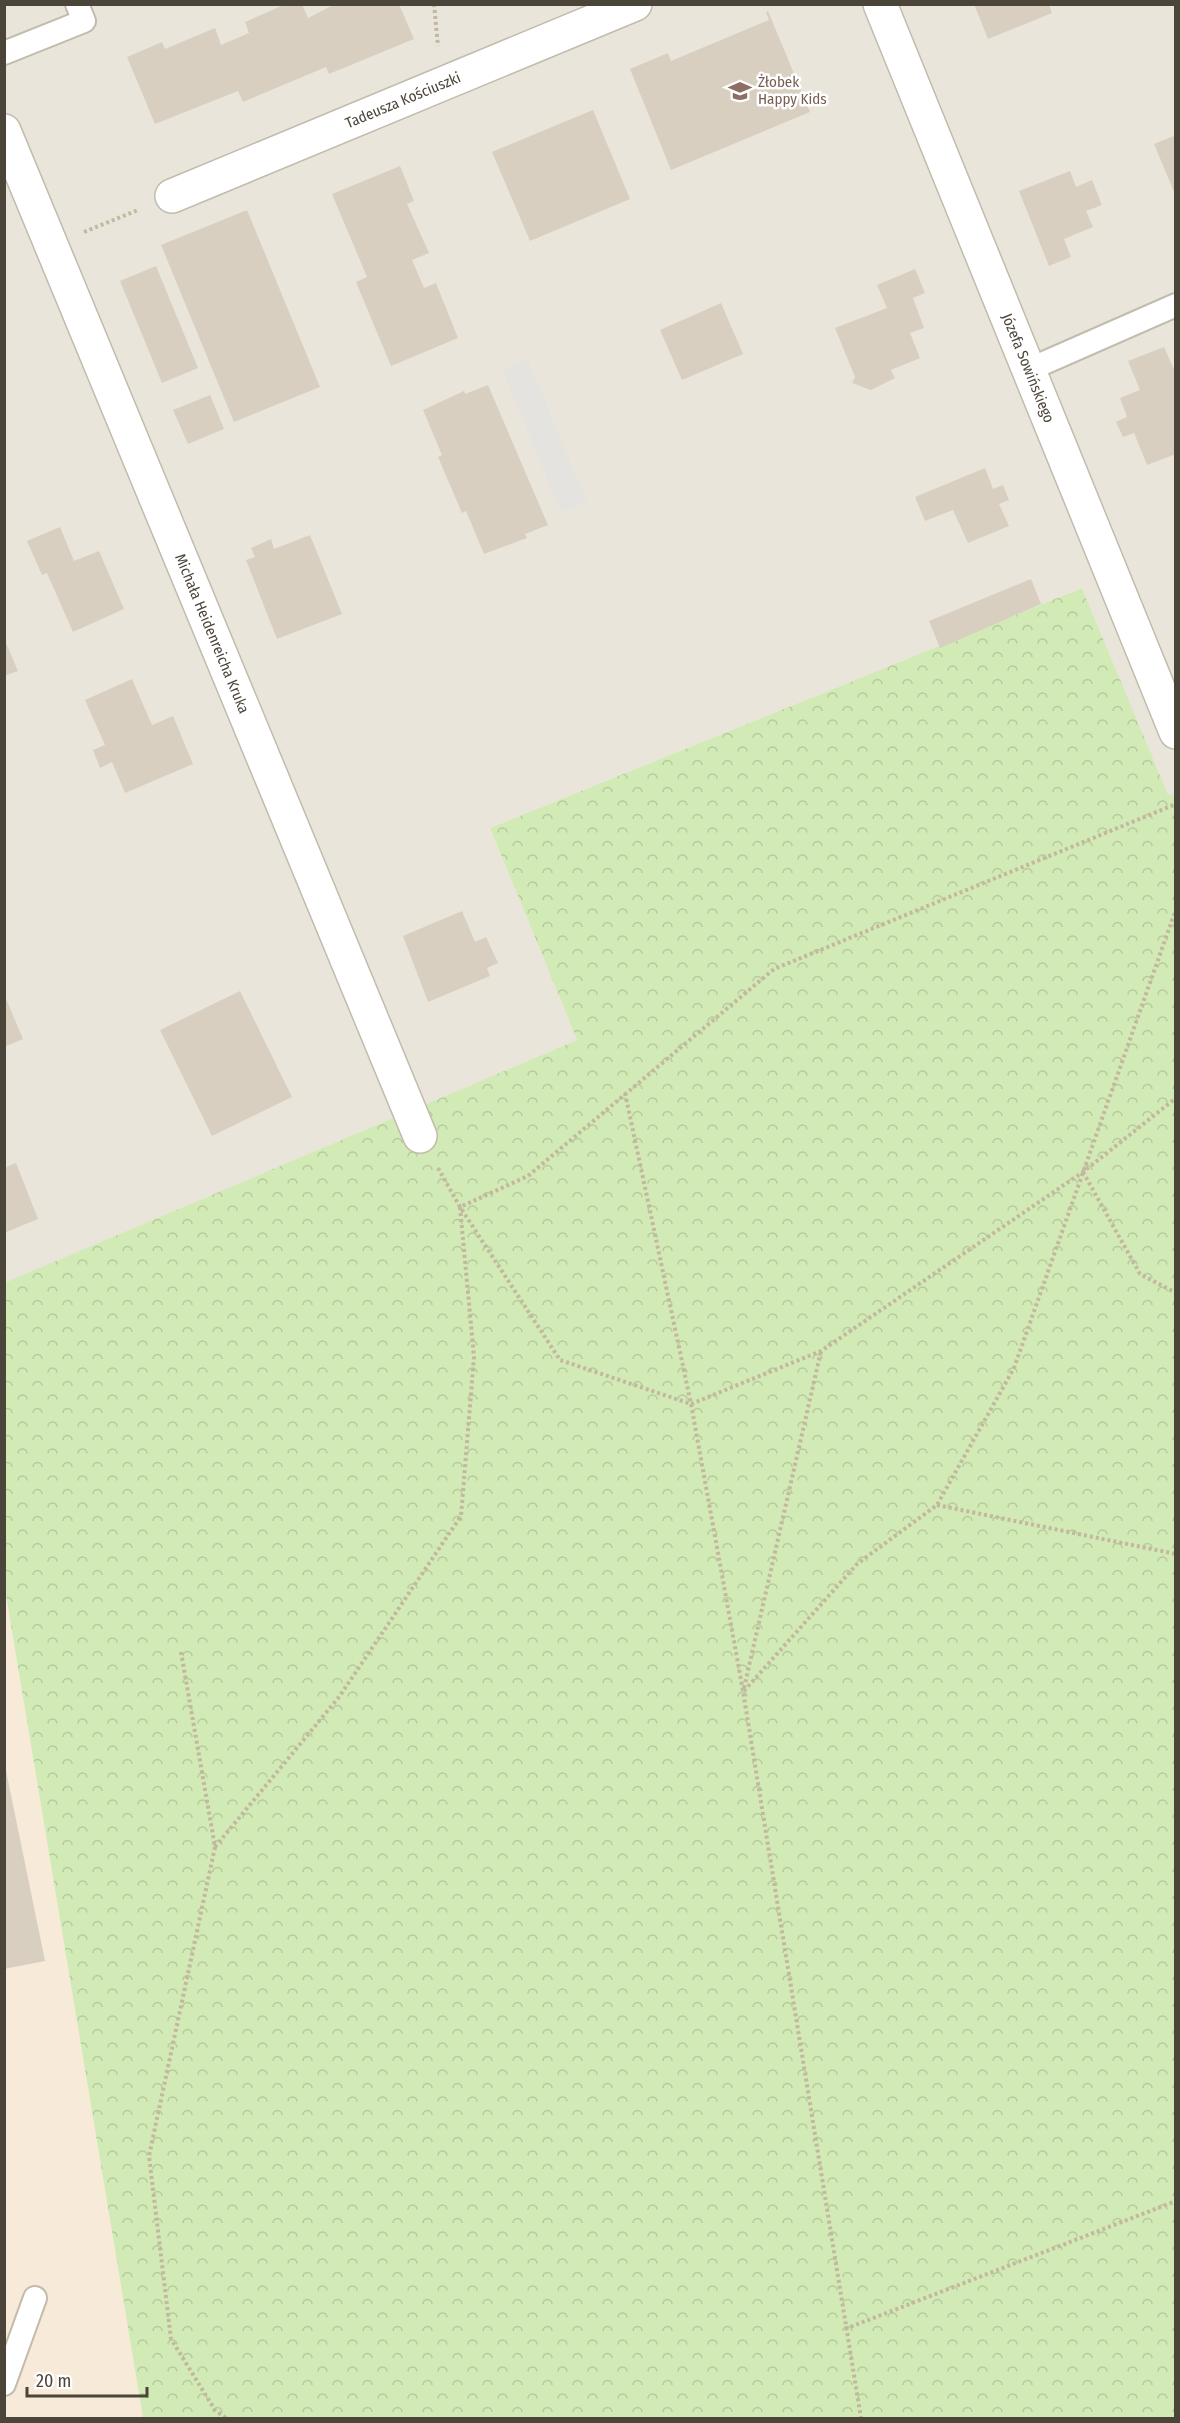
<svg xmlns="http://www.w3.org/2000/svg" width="1180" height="2423" font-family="'Fira Sans Condensed',sans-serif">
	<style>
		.residential { fill: #eae5da }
		.commercial { fill: #f7ead8 }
		.forest { fill: url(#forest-crowns) }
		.parking { fill: #e5e3e0 }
		.building { fill: #d8cfc1 }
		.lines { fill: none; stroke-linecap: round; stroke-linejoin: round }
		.service-casing { stroke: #c2bbae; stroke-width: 26 }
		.minor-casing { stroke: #c2bbae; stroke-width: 36 }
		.path { stroke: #c4b79f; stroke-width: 4; stroke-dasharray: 3 3; stroke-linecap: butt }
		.service { stroke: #fff; stroke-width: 22 }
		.minor { stroke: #fff; stroke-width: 33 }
		.labels { text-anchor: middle; stroke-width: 5; stroke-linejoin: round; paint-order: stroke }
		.education-label { font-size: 15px; fill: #785e54; stroke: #fff; text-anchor: start }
		.street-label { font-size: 15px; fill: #4b4439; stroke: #fff }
	</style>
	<defs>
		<pattern id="forest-crowns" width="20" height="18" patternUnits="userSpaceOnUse" patternTransform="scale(1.5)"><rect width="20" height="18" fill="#d2eab5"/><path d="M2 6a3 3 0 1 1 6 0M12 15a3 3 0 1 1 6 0" fill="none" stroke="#b6ca9c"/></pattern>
	</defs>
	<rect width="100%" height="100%" fill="#f6f3ec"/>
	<!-- residential -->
	<path class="residential" d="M5 5H1175V793L1168 796 1082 588 490 828 577 1040 5 1283Z"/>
	<!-- commercial -->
	<path class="commercial" d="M5 1589 143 2418H5Z"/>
	<!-- forest -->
	<path class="forest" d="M1082 588 1168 795 1175 793V2418H143L5 1589 4 1283 577 1040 490 828Z"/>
	<!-- parking -->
	<path class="parking" d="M528 359 587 502 561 512 502 370Z"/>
	<!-- building -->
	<g class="building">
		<path d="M286 4H302L308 18 335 4H399L414 39 329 74 326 67 243 102 238 91 155 124 127 57 162 42 165 49 215 28 221 45 249 33 245 22Z"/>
		<path d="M974 4H1049L1052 13 988 39Z"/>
		<path d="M768 11 810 112 671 170 630 69 668 53 671 61 769 20 766 12Z"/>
		<path d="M593 110 630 199 530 241 492 152Z"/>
		<path d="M1176 135V194H1175L1154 144Z"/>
		<path d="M400 166 414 201 407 204 429 253 412 260 424 288 436 283 458 338 391 366 356 282 367 277 332 194Z"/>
		<path d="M1070 171 1076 187 1092 180 1102 205 1086 211 1093 227 1064 239 1071 257 1049 266 1019 191Z"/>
		<path d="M247 210 320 387 234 422 161 245Z"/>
		<path d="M156 266 198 368 162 383 120 281Z"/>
		<path d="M915 269 925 293 913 298 924 328 910 333 920 358 891 370 895 378 871 390 852 383 855 377 835 328 887 308 877 285Z"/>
		<path d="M721 303 743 354 682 380 660 330Z"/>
		<path d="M1164 347 1176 374V454L1147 465 1134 433 1123 437 1116 422 1127 417 1120 398 1140 390 1128 361Z"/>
		<path d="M488 385 548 525 525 534 527 538 484 554 466 511 462 513 438 457 442 455 423 410 464 391 465 394Z"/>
		<path d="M210 395 224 429 188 444 173 410Z"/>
		<path d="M985 468 993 489 1003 485 1009 500 999 504 1009 526 968 543 953 510 925 521 915 497Z"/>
		<path d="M60 527 74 561 99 551 124 609 73 632 47 573 42 575 27 541Z"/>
		<path d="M310 535 342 614 277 639 246 560 255 557 251 548 271 539 274 549Z"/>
		<path d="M1031 579 1041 604 940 648 929 621Z"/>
		<path d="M4 638 18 671 4 676Z"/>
		<path d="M132 679 152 725 173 716 193 764 125 793 112 762 100 768 93 750 105 745 85 700Z"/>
		<path d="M462 911 475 942 486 937 498 963 487 968 490 976 428 1002 403 936Z"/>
		<path d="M240 991 292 1097 212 1136 160 1030Z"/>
		<path d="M4 994 23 1039 4 1047Z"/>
		<path d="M16 1163 38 1219 4 1233V1168Z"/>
		<path d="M4 1761 45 1961 4 1969Z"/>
	</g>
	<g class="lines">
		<!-- service casing -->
		<g class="service-casing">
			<g id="service">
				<path d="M4 53 84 21 77 4"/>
				<path d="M1028 370 1176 305"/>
				<path d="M4 2384 35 2298"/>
			</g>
		</g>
		<!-- minor casing -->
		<g class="minor-casing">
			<g id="minor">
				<path id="s1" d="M880 4 1176 732"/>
				<path id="s2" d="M4 131 420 1136"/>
				<path id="s3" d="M172 196 635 4"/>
			</g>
		</g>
		<!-- path -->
		<g class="path">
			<path d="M434 4 438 46"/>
			<path d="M84 232 138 210"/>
			<path d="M625 1093 691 1404 821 1351 1083 1172 1176 1098"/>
			<path d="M438 1168 460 1207 560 1360 691 1404 743 1691 861 2418"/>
			<path d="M1083 1172 1140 1274 1176 1293"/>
			<path d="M937 1505 1176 1554"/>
			<path d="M181 1652 215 1847 149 2156 171 2339 215 2410 226 2418"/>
			<path d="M744 1688 821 1351"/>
			<path d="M744 1691 857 1564 937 1505 1014 1368 1176 909"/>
			<path d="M215 1847 339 1697 461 1516 474 1357 460 1207 528 1176 774 969 1176 804"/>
			<path d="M845 2329 1176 2201"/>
		</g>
		<!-- service -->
		<use href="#service" class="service"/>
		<!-- minor -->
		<use href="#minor" class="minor"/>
	</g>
	<!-- icons -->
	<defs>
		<g id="school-bare" transform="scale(1.8)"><path d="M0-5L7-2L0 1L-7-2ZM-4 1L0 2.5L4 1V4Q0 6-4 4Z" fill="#8d6e63" stroke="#fff" stroke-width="2.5" paint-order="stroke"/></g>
	</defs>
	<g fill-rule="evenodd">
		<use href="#school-bare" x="740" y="91"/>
	</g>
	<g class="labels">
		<!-- education labels -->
		<g class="education-label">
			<text x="758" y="87">Żłobek<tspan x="758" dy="17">Happy Kids</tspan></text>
		</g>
		<!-- street labels -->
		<g class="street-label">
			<text dy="5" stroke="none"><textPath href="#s3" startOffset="250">Tadeusza Kościuszki</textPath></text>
			<text dy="5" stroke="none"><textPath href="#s1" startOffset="393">Józefa Sowińskiego</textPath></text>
			<text dy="5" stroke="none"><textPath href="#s2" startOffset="544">Michała Heidenreicha Kruka</textPath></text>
		</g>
	</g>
	<!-- border -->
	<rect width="1180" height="2423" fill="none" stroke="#4b4439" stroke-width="12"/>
	<!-- scale -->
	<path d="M27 2387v9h120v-9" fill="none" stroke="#4b4439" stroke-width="3"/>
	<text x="36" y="2387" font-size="18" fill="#4b4439" stroke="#ffffff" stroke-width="4.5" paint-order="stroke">20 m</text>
</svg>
